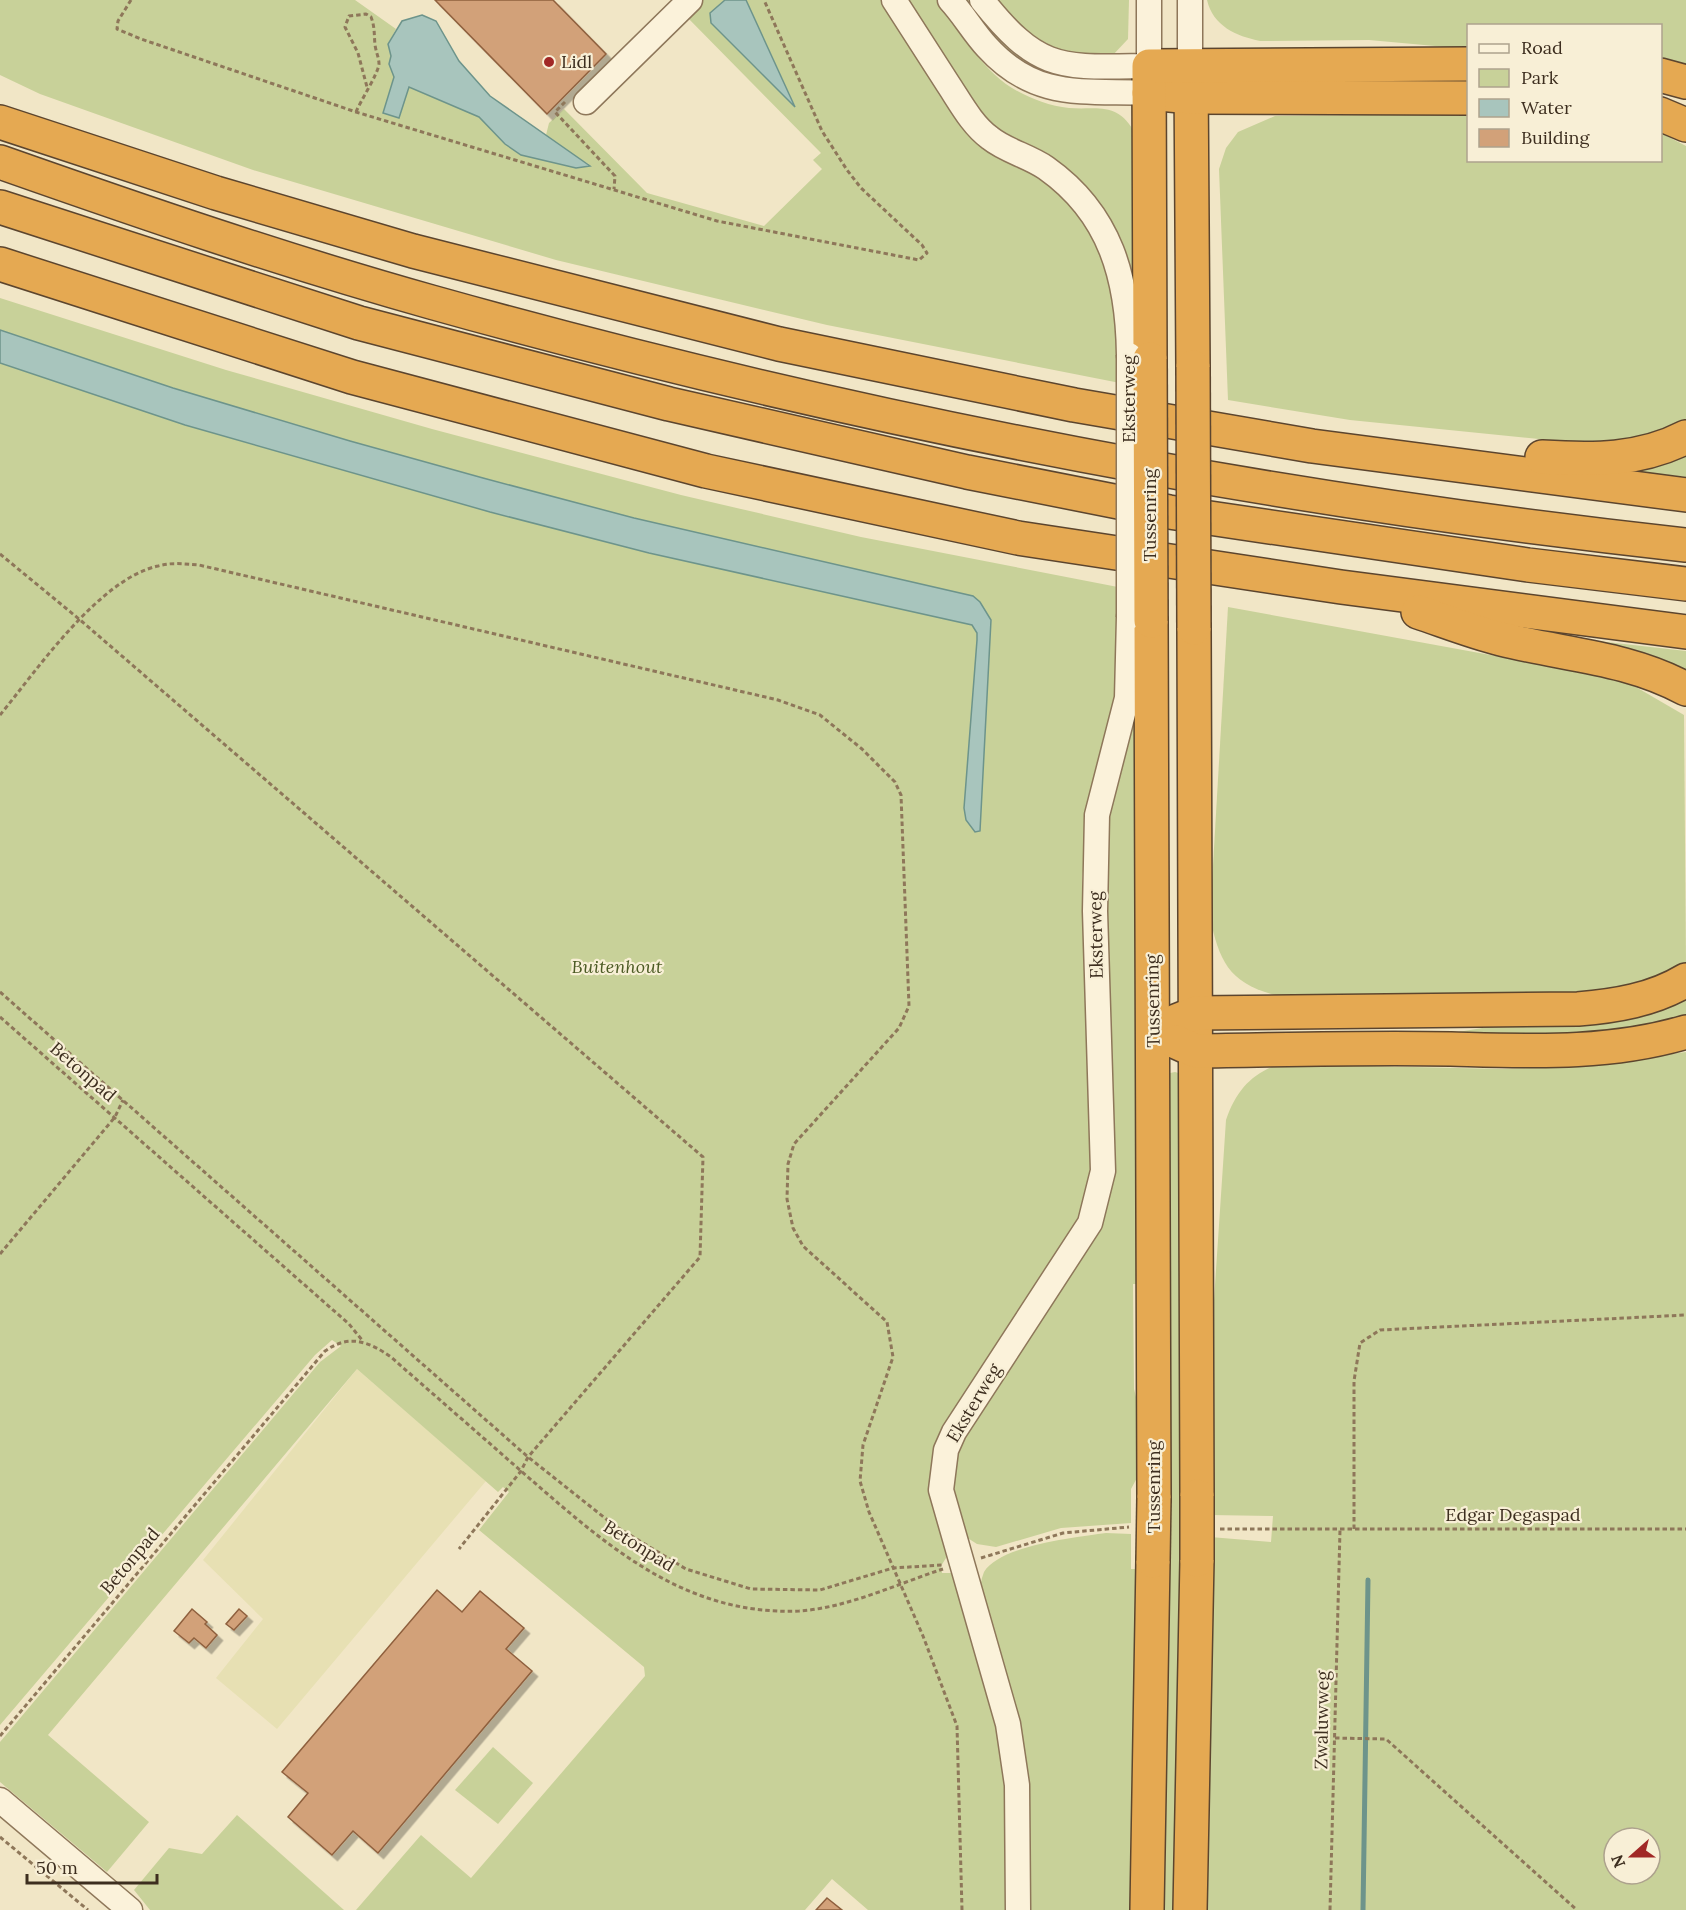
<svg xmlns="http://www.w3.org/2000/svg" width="1686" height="1910" font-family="Lora,serif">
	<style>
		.farmland { fill: #e7e0b3 }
		.green { fill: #c8d199; fill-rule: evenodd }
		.water { fill: #a8c5bd; stroke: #6d948b; stroke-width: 1.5 }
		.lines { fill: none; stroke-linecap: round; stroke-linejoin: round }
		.stream { stroke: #6d948b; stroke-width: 5 }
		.building { fill: #d2a179; stroke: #8f603e; stroke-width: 1.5; filter: url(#shadow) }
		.minor-casing { stroke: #8e775a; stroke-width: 27 }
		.highway-casing { stroke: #5c452e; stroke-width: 36 }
		.path { stroke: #8e775a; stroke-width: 3; stroke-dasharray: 4.5 3; stroke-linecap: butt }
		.minor { stroke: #fbf2da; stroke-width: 24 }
		.highway { stroke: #e5a952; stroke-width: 33 }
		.minor-bridge-casing { stroke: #8e775a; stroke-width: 27; stroke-linecap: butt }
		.highway-bridge-casing { stroke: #5c452e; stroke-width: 36; stroke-linecap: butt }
		.minor-bridge { stroke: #fbf2da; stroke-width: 24 }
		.highway-bridge { stroke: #e5a952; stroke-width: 33 }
		.poi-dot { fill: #a12826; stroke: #f8efd6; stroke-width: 2 }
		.labels { text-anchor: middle; stroke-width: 4.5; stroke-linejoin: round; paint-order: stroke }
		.poi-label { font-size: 18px; fill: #3d2e1f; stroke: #f8efd6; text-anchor: start }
		.street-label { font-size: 18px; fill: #3d2e1f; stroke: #f8efd6 }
		.park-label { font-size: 18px; font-style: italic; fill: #4c5b24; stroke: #f8efd6 }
	</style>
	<defs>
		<filter id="shadow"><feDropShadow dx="5.5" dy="5.5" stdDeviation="0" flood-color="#0004"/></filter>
	</defs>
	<rect width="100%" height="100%" fill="#f1e6c6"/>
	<!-- farmland -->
	<path class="farmland" d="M357 1369 486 1481 277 1729 216 1678 263 1619 203 1560Z"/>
	<!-- green -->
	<g class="green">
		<path d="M0 0H355L396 29 388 44 391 56 389 64 394 77 384 113 409 87 479 117 505 144 521 155 589 164 567 153 546 135 549 123 564 109 647 193 764 226 822 169 813 160 821 153 684 14 698 0H725L710 13 711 23 795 106 746 0H885L896 20 1033 170 1087 220 1117 286 1120 383 827 325 556 260 253 170 40 94 0 75Z"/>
		<path d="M902 0H939C961 31 979 67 1012 88 1029 98 1049 106 1069 108 1096 110 1117 102 1133 130L1134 300 1115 237 992 128 965 95Z"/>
		<path d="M958 0H975L991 23 1105 73 1106 88 1025 72Z"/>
		<path d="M990 0H1129L1128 39 1112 56 1055 55Z"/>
		<path d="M1207 0H1686V68L1661 62 1660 26H1468V49L1369 40 1260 41C1236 36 1213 26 1207 0Z"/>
		<path d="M1468 114V160H1660L1661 133 1686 146V421L1655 436 1599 445 1350 420 1228 400 1219 169 1226 148 1238 132 1275 116Z"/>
		<path d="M0 298 226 370 432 429 681 495 861 537 1123 588 1119 701 1093 810 1082 877 1093 1165 1082 1219 937 1443C926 1483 939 1512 951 1550L941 1566 942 1573H957L1002 1719 1010 1910H868L832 1879 805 1910H356L421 1835 471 1878 645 1676 644 1667 479 1530 509 1492 503 1487 498 1492 357 1369 48 1735 149 1822 107 1872 0 1782V1742L320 1362 341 1346 332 1340 315 1355 0 1725Z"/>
		<path d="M1686 446V477L1615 469Z"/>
		<path d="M1228 607 1578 671 1629 683 1684 715 1686 963 1645 983 1601 993 1275 995C1229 983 1219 961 1210 917Z"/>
		<path d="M1580 639 1686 651V675Z"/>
		<path d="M1137 686 1143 1233 1137 1284H1133L1134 1389 1136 1397 1139 1398 1144 1465 1131 1489V1523L1061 1528 996 1547 977 1544 963 1535 952 1509 951 1460 964 1433 1090 1233 1101 900 1108 806Z"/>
		<path d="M1686 994V1025L1646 1039 1440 1035Z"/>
		<path d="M1686 1052V1910H1203L1210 1537 1271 1542 1273 1516 1210 1515 1211 1345 1226 1120C1236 1091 1251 1074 1279 1064L1502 1069 1578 1066ZM1614 1838H1650V1874H1614Z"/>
		<path d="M1175 1072 1182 1074 1184 1910H1163L1168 1594 1165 1078 1170 1073Z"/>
		<path d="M1106 1533 1131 1534V1569H1135L1144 1587 1142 1910H1027L980 1594C980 1587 981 1579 984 1572 1000 1545 1078 1537 1106 1533Z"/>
		<path d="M493 1747 533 1783 498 1824 455 1790Z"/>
		<path d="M237 1815 344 1910H150L134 1890 169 1848 202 1854Z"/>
	</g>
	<!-- water -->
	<g class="water">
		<path d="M725 0H746L795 107 711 23 710 13Z"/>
		<path d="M422 15 436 21 459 61 490 96 590 166 576 168 521 155 505 144 479 117 409 87 399 118 383 113 394 77 389 64 391 56 388 44 402 21Z"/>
		<path d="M0 330 173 388 350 441 483 478 634 518 973 596 980 602 991 620 980 831 975 832 966 820 964 808 977 640V633L972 625 649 553 490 512 185 425 0 363Z"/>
	</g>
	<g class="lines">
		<!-- stream -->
		<path class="stream" d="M1363 1910 1368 1580"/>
	</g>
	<!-- building -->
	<g class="building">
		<path d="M435 0H553L606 54 547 114Z"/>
		<path d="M437 1590 462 1612 480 1591 524 1628 506 1649 532 1671 378 1853 353 1831 332 1855 288 1817 308 1793 282 1772Z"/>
		<path d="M192 1609 207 1622 205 1624 217 1635 206 1648 194 1638 189 1643 174 1631Z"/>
		<path d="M239 1609 247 1616 234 1630 226 1624Z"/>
		<path d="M827 1898 842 1910H816Z"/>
	</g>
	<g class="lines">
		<!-- minor casing -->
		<g class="minor-casing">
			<g id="minor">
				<path d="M894 0C912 28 930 56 948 84 960 102 972 125 990 138 1006 151 1029 156 1046 168 1111 214 1128 279 1129 355"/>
				<path d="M950 0C964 15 973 32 987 47 1036 101 1084 90 1149 93"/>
				<path d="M982 0C1040 73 1061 67 1149 66V0"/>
				<path d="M1190 0V65"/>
				<path d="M586 102 690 0"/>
				<path d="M0 1800 130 1910"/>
				<path d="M1018 1910 1017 1785 1008 1724 941 1490 946 1450 954 1432 1090 1223 1103 1171 1095 911 1097 815 1127 698 1129 617"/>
			</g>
		</g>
		<!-- highway casing -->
		<g class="highway-casing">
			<g id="highway">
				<path d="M1191 74 1193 367"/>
				<path d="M1660 75 1686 82"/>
				<path d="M1149 93 1191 97 1468 98"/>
				<path d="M1660 114 1686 125"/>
				<path d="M0 122 216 193 413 251 779 344 1074 405 1312 446 1686 495"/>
				<path d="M0 162C142 212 285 261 431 302 841 417 1262 499 1686 545"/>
				<path d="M0 207 359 323 669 404 967 472 1169 512 1528 565 1686 584"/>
				<path d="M0 264 352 377 706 471 1018 538 1341 587 1686 632"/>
				<path d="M1150 359 1149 66 1468 64"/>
				<path d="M1542 457C1592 460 1640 461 1686 437"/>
				<path d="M1418 612C1445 621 1473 632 1501 639 1564 655 1627 657 1686 689"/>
				<path d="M1151 621 1154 1498"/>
				<path d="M1194 628 1197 1496"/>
				<path d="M1176 1021 1196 1013 1578 1009C1615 1006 1653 1000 1686 980"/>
				<path d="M1176 1042 1196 1051C1281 1050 1366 1047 1451 1049 1531 1051 1608 1055 1686 1032"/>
				<path d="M1147 1910 1153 1561"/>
				<path d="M1190 1910 1197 1560"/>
			</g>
		</g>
		<!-- path -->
		<g class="path">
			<path d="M131 0 118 21 117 29 141 39 356 112 717 221 919 260 927 253 922 245 861 188 847 170 822 131 764 0"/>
			<path d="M565 102 555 112 615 176 614 189"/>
			<path d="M356 112C361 100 378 74 379 64 379 58 376 52 375 45 374 35 375 27 371 17L366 14 349 16 345 27 358 53 367 87"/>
			<path d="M0 554 79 619 703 1157 700 1257 528 1457 521 1471 459 1549"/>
			<path d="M0 715C37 670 99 579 158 566 172 562 184 564 199 565L778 700 820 715 862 749 895 782 901 795 909 1006 899 1028 794 1144 788 1164 787 1199 793 1228 803 1246 887 1322 893 1357 863 1445 860 1481 869 1512 923 1636 957 1726 962 1910"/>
			<path d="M0 992 528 1457 615 1526 686 1569 751 1589 820 1590 893 1568 942 1565"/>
			<path d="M0 1017 349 1324 362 1340"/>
			<path d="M0 1254 115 1117 123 1100"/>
			<path d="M1220 1529H1686"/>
			<path d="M1354 1529V1381L1360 1343 1380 1330 1686 1315"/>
			<path d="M981 1558 1063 1533 1129 1527"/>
			<path d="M0 1736 325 1351C349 1334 368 1341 391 1357 434 1395 478 1433 521 1471 603 1542 682 1616 799 1611 847 1608 897 1584 943 1569"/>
			<path d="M1335 1738 1386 1739 1577 1910"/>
			<path d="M0 1837 88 1910"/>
			<path d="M1330 1910 1340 1530"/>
		</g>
		<!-- minor -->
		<use href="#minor" class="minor"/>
		<!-- highway -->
		<use href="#highway" class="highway"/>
		<!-- minor-bridge casing -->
		<g class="minor-bridge-casing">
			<path id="minor-bridge" d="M1129 355V617"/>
		</g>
		<!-- highway-bridge casing -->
		<g class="highway-bridge-casing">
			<g id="highway-bridge">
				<path d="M1150 359 1151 621"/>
				<path d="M1193 367 1194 628"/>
				<path d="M1197 1560V1496"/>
				<path d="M1153 1561 1154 1498"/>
			</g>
		</g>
		<!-- minor-bridge -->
		<use href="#minor-bridge" class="minor-bridge"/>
		<!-- highway-bridge -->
		<use href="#highway-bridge" class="highway-bridge"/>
	</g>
	<!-- markers -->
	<circle class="poi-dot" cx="549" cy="62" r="6"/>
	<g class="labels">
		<!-- poi labels -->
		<g class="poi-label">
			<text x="561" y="68">Lidl</text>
		</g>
		<!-- street labels -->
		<g class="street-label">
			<text transform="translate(1129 399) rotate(-90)" y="6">Eksterweg</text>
			<text transform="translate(1150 515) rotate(-90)" y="6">Tussenring</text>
			<text transform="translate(1096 935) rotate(-91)" y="6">Eksterweg</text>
			<text transform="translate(1153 1001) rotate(-91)" y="6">Tussenring</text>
			<text transform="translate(83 1072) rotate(41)" y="6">Betonpad</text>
			<text transform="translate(974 1403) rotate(-59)" y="6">Eksterweg</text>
			<text transform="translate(1154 1487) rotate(-90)" y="6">Tussenring</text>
			<text x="1513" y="1521">Edgar Degaspad</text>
			<text transform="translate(639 1546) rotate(32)" y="6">Betonpad</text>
			<text transform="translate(130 1561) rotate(-50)" y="6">Betonpad</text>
			<text transform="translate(1322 1720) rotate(-89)" y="6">Zwaluwweg</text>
		</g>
		<!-- park labels -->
		<g class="park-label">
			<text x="617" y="973">Buitenhout</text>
		</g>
	</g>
	<!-- legend -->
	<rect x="1467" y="24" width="195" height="138" fill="#f8efd6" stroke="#ada28d" stroke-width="1.5"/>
	<rect x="1479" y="44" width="30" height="9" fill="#fbf2da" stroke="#ada28d" stroke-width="1.5"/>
	<text x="1521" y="54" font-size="18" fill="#3d2e1f">Road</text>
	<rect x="1479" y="69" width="30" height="18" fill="#c8d199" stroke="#ada28d" stroke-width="1.5"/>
	<text x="1521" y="84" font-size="18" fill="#3d2e1f">Park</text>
	<rect x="1479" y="99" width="30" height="18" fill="#a8c5bd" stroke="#ada28d" stroke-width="1.5"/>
	<text x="1521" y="114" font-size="18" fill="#3d2e1f">Water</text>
	<rect x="1479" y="129" width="30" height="18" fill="#d2a179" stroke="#ada28d" stroke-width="1.5"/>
	<text x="1521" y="144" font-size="18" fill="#3d2e1f">Building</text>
	<!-- north arrow -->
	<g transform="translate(1632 1856) rotate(249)"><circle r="28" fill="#f8efd6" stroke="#ada28d" stroke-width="1.5"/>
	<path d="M0-4.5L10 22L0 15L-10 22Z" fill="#a12826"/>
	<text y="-9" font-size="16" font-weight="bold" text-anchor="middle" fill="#3d2e1f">N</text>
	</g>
	<!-- scale -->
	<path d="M27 1874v9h130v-9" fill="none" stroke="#3d2e1f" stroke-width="3"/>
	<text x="36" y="1874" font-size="18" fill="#3d2e1f" stroke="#f8efd6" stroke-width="4.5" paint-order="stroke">50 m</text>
</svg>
